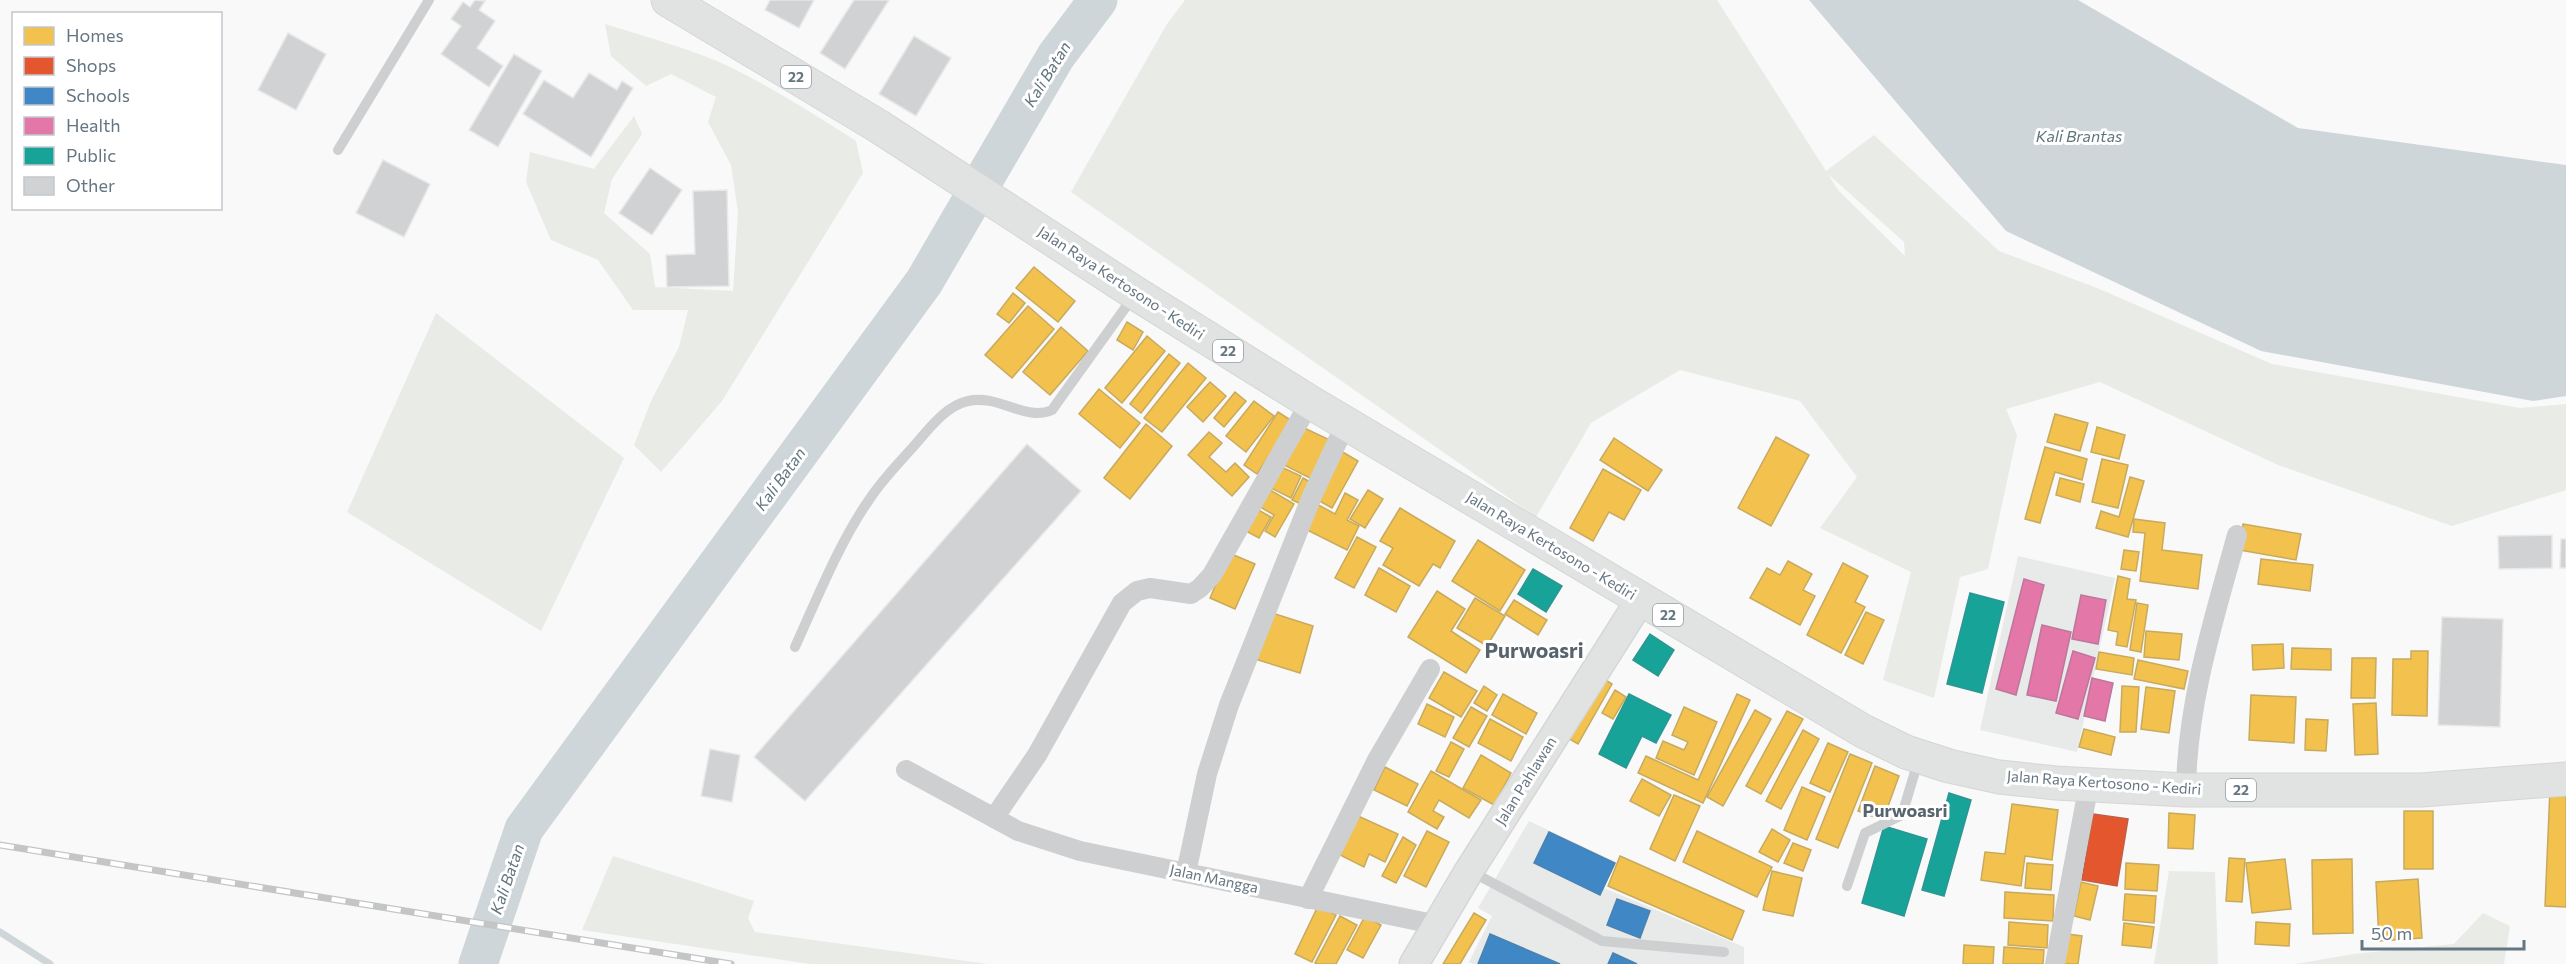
<svg xmlns="http://www.w3.org/2000/svg" width="2566" height="964" font-family="Commissioner,sans-serif">
	<style>
		.built { fill: #e8e9e9 }
		.green { fill: #e8ebe6; fill-rule: evenodd }
		.water { fill: #ced6d9 }
		.homes { fill: #f2c14e; stroke: #c8aa5e; stroke-width: 1.5 }
		.shops { fill: #e4572e; stroke: #be6048; stroke-width: 1.5 }
		.schools { fill: #3f88c5; stroke: #4a83b1; stroke-width: 1.5 }
		.health { fill: #e377a8; stroke: #bd779d; stroke-width: 1.5 }
		.public { fill: #17a398; stroke: #2e9692; stroke-width: 1.5 }
		.lines { fill: none; stroke-linecap: round; stroke-linejoin: round }
		.stream { stroke: #ced6d9; stroke-width: 7 }
		.river { stroke: #ced6d9; stroke-width: 39 }
		.building { fill: #d0d2d3; stroke: #e8e8e8; stroke-width: 1.5 }
		.secondary-casing { stroke: #d5d6d7; stroke-width: 31 }
		.highway-casing { stroke: #d5d6d6; stroke-width: 35 }
		.lane { stroke: #cecfd0; stroke-width: 10 }
		.street { stroke: #cecfd0; stroke-width: 20 }
		.secondary { stroke: #e1e2e2; stroke-width: 28 }
		.highway { stroke: #e1e2e2; stroke-width: 33 }
		.rail-casing { stroke: #c3c5c6; stroke-width: 7 }
		.rail { stroke: #fff; stroke-width: 4.5; stroke-dasharray: 14; stroke-linecap: butt }
		.labels { text-anchor: middle; stroke-width: 6; stroke-linejoin: round; paint-order: stroke }
		.shield { fill: #fff; stroke: #939fa8; stroke-width: 1.5 }
		.shield-label { font-size: 14px; font-weight: bold; fill: #657683 }
		.street-label { font-size: 15px; fill: #657683; stroke: #fff }
		.water-label { font-size: 16px; font-style: italic; fill: #60757c; stroke: #fff }
		.quarter-label { font-size: 18px; font-weight: bold; fill: #57646e; stroke: #fff }
		.district-label { font-size: 21px; font-weight: bold; fill: #57646e; stroke: #fff }
	</style>
	<rect width="100%" height="100%" fill="#f9f9f9"/>
	<!-- built -->
	<g class="built">
		<path d="M2018 556 2115 578 2077 752 1980 730Z"/>
		<path d="M1529 821 1616 862 1604 888 1744 947V964H1473L1469 962 1492 916 1478 908Z"/>
	</g>
	<!-- green -->
	<g class="green">
		<path d="M1185 0H1717L1826 171 1874 135 1999 251 2097 288 2272 364 2520 408 2566 404V490L2452 526 2278 465 2100 382 2006 409 2017 435 1988 569 1960 577 1934 698 1883 680 1911 572 1820 528 1857 477 1800 401 1680 370 1591 423 1536 517 1071 192 1167 24ZM1828 174 1904 242 1905 256 1838 190Z"/>
		<path d="M605 24C646 37 689 48 728 66 773 88 814 114 856 141L863 173 722 401 661 472 634 445 651 401 679 347 688 310H633L598 260 551 240 526 182 530 152 594 169 634 116 642 134 612 179 604 213 650 254 655 287 733 291 738 212 731 165 708 122 716 97 671 74 646 86 611 56Z"/>
		<path d="M436 313 624 458 541 631 347 512Z"/>
		<path d="M613 856 754 901 748 918 755 932 988 964H810L582 930Z"/>
		<path d="M2169 871 2215 872 2218 964H2154Z"/>
		<path d="M2483 913 2510 926 2504 964H2296L2353 954 2454 944Z"/>
	</g>
	<!-- water -->
	<path class="water" d="M1809 0H2078L2298 128 2566 165V396L2533 401 2261 351 2006 231Z"/>
	<!-- homes -->
	<g class="homes">
		<path d="M1034 267 1075 301 1058 322 1016 288Z"/>
		<path d="M1013 293 1025 303 1009 323 997 314Z"/>
		<path d="M1028 306 1054 329 1012 378 985 355Z"/>
		<path d="M1127 322 1143 332 1133 350 1117 340Z"/>
		<path d="M1061 327 1088 351 1050 395 1023 372Z"/>
		<path d="M1147 336 1165 351 1122 403 1105 388Z"/>
		<path d="M1169 354 1180 363 1141 413 1130 404Z"/>
		<path d="M1188 363 1206 378 1162 432 1144 418Z"/>
		<path d="M1210 382 1226 396 1203 422 1187 407Z"/>
		<path d="M1099 389 1140 423 1120 448 1079 414Z"/>
		<path d="M1235 392 1246 401 1224 427 1214 418Z"/>
		<path d="M1254 401 1274 416 1246 452 1226 436Z"/>
		<path d="M1278 412 1292 421 1257 474 1244 465Z"/>
		<path d="M2055 414 2088 423 2080 451 2047 442Z"/>
		<path d="M1146 424 1172 446 1130 499 1104 478Z"/>
		<path d="M1302 427 1332 441 1314 480 1284 465Z"/>
		<path d="M2097 427 2125 435 2119 459 2091 452Z"/>
		<path d="M1209 432 1222 443 1209 457 1226 472 1235 463 1249 477 1232 496 1188 455Z"/>
		<path d="M1776 437 1809 455 1771 526 1738 508Z"/>
		<path d="M1614 438 1662 470 1648 491 1600 460Z"/>
		<path d="M2045 447 2087 459 2082 480 2055 472 2040 523 2025 519Z"/>
		<path d="M1341 451 1358 461 1332 508 1314 498Z"/>
		<path d="M2102 459 2128 465 2118 508 2092 502Z"/>
		<path d="M1279 466 1301 476 1291 498 1269 487Z"/>
		<path d="M1603 469 1641 490 1624 520 1609 512 1593 541 1570 528Z"/>
		<path d="M2130 477 2144 481 2128 537 2096 528 2101 511 2119 517Z"/>
		<path d="M1303 478 1314 484 1303 505 1292 500Z"/>
		<path d="M2060 478 2084 484 2080 502 2056 495Z"/>
		<path d="M1265 487 1294 504 1275 537 1265 531 1274 515 1255 504Z"/>
		<path d="M1368 490 1383 499 1365 528 1350 519Z"/>
		<path d="M1345 493 1358 500 1347 520 1359 526 1347 550 1303 528 1315 503 1335 514Z"/>
		<path d="M1255 508 1271 517 1259 538 1244 530Z"/>
		<path d="M1400 508 1455 541 1440 568 1433 564 1419 586 1383 565 1393 548 1380 541Z"/>
		<path d="M2134 519 2165 523 2162 550 2202 555 2198 589 2140 581 2145 533 2133 532Z"/>
		<path d="M2243 524 2301 534 2296 560 2239 550Z"/>
		<path d="M1357 537 1376 547 1354 588 1335 578Z"/>
		<path d="M1478 540 1525 570 1500 611 1452 581Z"/>
		<path d="M2124 550 2139 552 2136 571 2121 569Z"/>
		<path d="M1229 553 1255 564 1235 609 1210 598Z"/>
		<path d="M2261 559 2313 565 2310 591 2258 584Z"/>
		<path d="M1788 561 1812 574 1803 590 1815 596 1800 625 1750 598 1767 568 1780 575Z"/>
		<path d="M1843 563 1868 576 1855 602 1865 607 1841 653 1807 635Z"/>
		<path d="M1379 568 1410 586 1396 612 1365 595Z"/>
		<path d="M2118 576 2130 579 2127 599 2136 600 2127 647 2116 645 2118 632 2108 630Z"/>
		<path d="M1437 591 1465 609 1451 631 1480 650 1466 673 1408 637Z"/>
		<path d="M1475 598 1505 616 1487 646 1457 628Z"/>
		<path d="M1514 600 1547 620 1538 635 1505 614Z"/>
		<path d="M2137 603 2148 605 2141 652 2130 650Z"/>
		<path d="M1269 612 1313 626 1300 673 1255 659Z"/>
		<path d="M1866 612 1884 620 1863 664 1845 655Z"/>
		<path d="M2146 631 2182 634 2179 660 2144 657Z"/>
		<path d="M2283 644 2284 668 2253 670 2252 645Z"/>
		<path d="M2292 648 2331 649V670L2291 669Z"/>
		<path d="M2411 651H2428L2427 716 2392 715 2393 659H2411Z"/>
		<path d="M2099 652 2134 658 2132 675 2096 669Z"/>
		<path d="M2352 658H2376L2375 698H2351Z"/>
		<path d="M2138 660 2188 671 2184 689 2134 679Z"/>
		<path d="M1444 672 1477 691 1461 717 1429 698Z"/>
		<path d="M1601 677 1612 684 1578 744 1566 737Z"/>
		<path d="M1484 686 1497 695 1487 711 1474 703Z"/>
		<path d="M2122 686 2139 687 2136 732H2120Z"/>
		<path d="M2146 687 2175 691 2169 733 2141 729Z"/>
		<path d="M1615 690 1626 697 1613 719 1602 713Z"/>
		<path d="M1503 694 1537 713 1526 734 1492 715Z"/>
		<path d="M1737 694 1750 700 1703 803 1638 773 1646 756 1698 780Z"/>
		<path d="M2251 695 2296 697 2294 743 2249 740Z"/>
		<path d="M2376 703 2378 754 2355 755 2353 704Z"/>
		<path d="M1427 704 1454 717 1445 737 1418 724Z"/>
		<path d="M1471 707 1487 716 1469 747 1453 738Z"/>
		<path d="M1684 707 1717 722 1694 775 1656 758 1663 741 1684 750 1688 742 1672 735Z"/>
		<path d="M1755 710 1771 719 1723 806 1707 797Z"/>
		<path d="M1787 711 1803 719 1761 794 1746 786Z"/>
		<path d="M1490 719 1523 737 1511 761 1478 743Z"/>
		<path d="M2306 719 2328 720 2326 751 2305 750Z"/>
		<path d="M2084 729 2115 737 2111 755 2079 747Z"/>
		<path d="M1803 730 1819 739 1781 809 1766 801Z"/>
		<path d="M1451 742 1464 749 1449 777 1436 771Z"/>
		<path d="M1828 743 1848 752 1830 792 1810 783Z"/>
		<path d="M1850 754 1872 763 1838 848 1816 839Z"/>
		<path d="M1481 755 1511 773 1494 805 1463 788Z"/>
		<path d="M1875 766 1899 776 1883 820 1858 811Z"/>
		<path d="M1385 767 1418 784 1407 806 1374 790Z"/>
		<path d="M1431 771 1481 800 1469 818 1439 800 1433 811 1444 817 1437 829 1408 812Z"/>
		<path d="M1642 779 1671 795 1659 816 1630 801Z"/>
		<path d="M1802 787 1825 797 1807 840 1784 830Z"/>
		<path d="M2550 788 2566 789V907L2545 906Z"/>
		<path d="M1674 795 1700 806 1675 861 1650 849Z"/>
		<path d="M2012 804 2058 810 2052 860 2025 856 2021 886 1981 880 1985 852 2005 854Z"/>
		<rect x="2404" y="811" width="29" height="58"/>
		<path d="M2169 813 2195 815 2193 849 2168 848Z"/>
		<path d="M1358 816 1398 834 1385 862 1369 854 1364 867 1340 855Z"/>
		<path d="M1772 829 1790 840 1778 862 1759 852Z"/>
		<path d="M1427 831 1449 842 1426 887 1404 876Z"/>
		<path d="M1697 831 1772 867 1757 897 1683 862Z"/>
		<path d="M1403 837 1416 845 1396 883 1382 876Z"/>
		<path d="M1793 843 1811 850 1803 871 1784 863Z"/>
		<path d="M1620 856 1744 911 1732 940 1608 886Z"/>
		<path d="M2229 858 2245 859 2242 902 2226 901Z"/>
		<path d="M2285 859 2291 909 2252 913 2246 863Z"/>
		<path d="M2352 859 2353 933 2313 934 2312 860Z"/>
		<path d="M2027 863 2053 865 2051 890 2025 888Z"/>
		<path d="M2126 863 2159 865 2157 891 2125 889Z"/>
		<path d="M1772 871 1802 878 1793 916 1763 910Z"/>
		<path d="M2418 879 2422 938 2379 941 2376 882Z"/>
		<path d="M2081 882 2098 886 2090 920 2074 916Z"/>
		<path d="M2005 892 2054 895 2053 921 2004 918Z"/>
		<path d="M2125 894 2156 896 2154 923 2123 920Z"/>
		<path d="M1318 906 1336 915 1312 962 1295 954Z"/>
		<path d="M1474 913 1486 920 1460 964H1443Z"/>
		<path d="M1340 916 1357 925 1336 964H1317L1315 963Z"/>
		<path d="M1365 916 1381 925 1363 958 1347 950Z"/>
		<path d="M2009 922 2048 925 2047 948 2008 945Z"/>
		<path d="M2256 922 2290 924 2289 946 2255 944Z"/>
		<path d="M2124 923 2154 927 2151 948 2122 945Z"/>
		<path d="M2068 934 2082 936 2078 964H2064Z"/>
		<path d="M1964 945 1994 947 1993 964H1963Z"/>
		<path d="M2004 947 2044 950 2043 964H2003Z"/>
	</g>
	<!-- shops -->
	<path class="shops" d="M2093 814 2128 819 2117 886 2082 880Z"/>
	<!-- schools -->
	<g class="schools">
		<path d="M1549 832 1615 863 1600 895 1534 863Z"/>
		<path d="M1617 899 1650 911 1640 938 1607 925Z"/>
		<path d="M1490 934 1560 964H1478Z"/>
		<path d="M1613 953 1637 964H1608Z"/>
	</g>
	<!-- health -->
	<g class="health">
		<path d="M2024 579 2044 585 2016 695 1996 689Z"/>
		<path d="M2081 595 2106 600 2098 644 2072 639Z"/>
		<path d="M2042 625 2071 632 2056 701 2027 695Z"/>
		<path d="M2073 651 2095 658 2078 719 2056 713Z"/>
		<path d="M2092 678 2113 683 2105 721 2084 716Z"/>
	</g>
	<!-- public -->
	<g class="public">
		<path d="M1533 569 1562 586 1546 612 1518 594Z"/>
		<path d="M1970 593 2004 602 1982 693 1947 684Z"/>
		<path d="M1650 634 1674 650 1658 676 1633 660Z"/>
		<path d="M1629 694 1671 715 1656 743 1642 736 1626 768 1599 754Z"/>
		<path d="M1949 793 1971 800 1944 896 1922 890Z"/>
		<path d="M1884 826 1927 839 1904 916 1862 903Z"/>
	</g>
	<g class="lines">
		<!-- stream -->
		<path class="stream" d="M0 932 50 964"/>
		<!-- river -->
		<path class="river" d="M478 964 524 829 924 282 1056 56 1098 0"/>
	</g>
	<!-- building -->
	<g class="building">
		<path d="M475 0 485 1 479 10 495 21 477 48 503 66 489 87 441 54 461 26 451 19 463 2 470 7Z"/>
		<path d="M770 0H814L799 28 765 10Z"/>
		<path d="M854 0H889L845 69 820 53Z"/>
		<path d="M288 33 326 54 296 110 258 90Z"/>
		<path d="M914 36 951 58 916 116 879 94Z"/>
		<path d="M514 54 542 71 498 147 469 130Z"/>
		<path d="M589 73 617 90 622 81 633 88 591 157 523 114 544 80 573 98Z"/>
		<path d="M383 160 430 184 404 237 356 213Z"/>
		<path d="M650 168 682 190 652 235 619 213Z"/>
		<path d="M727 190 729 286 667 287 666 255 695 254 693 191Z"/>
		<path d="M1027 444 1081 491 805 801 754 757Z"/>
		<path d="M2552 535V568L2499 569 2498 536Z"/>
		<path d="M2561 539H2566V568H2560Z"/>
		<path d="M2442 617 2503 619 2500 727 2438 725Z"/>
		<path d="M710 749 740 755 732 802 701 796Z"/>
	</g>
	<g class="lines">
		<!-- secondary casing -->
		<g class="secondary-casing">
			<path id="secondary" d="M1414 964 1469 871 1641 599"/>
		</g>
		<!-- highway casing -->
		<g class="highway-casing">
			<path id="highway" d="M668 0 878 126 1135 293 1310 402 1863 731 1906 752 1949 766 1999 777 2056 783 2186 790H2421L2566 779"/>
		</g>
		<!-- lane -->
		<g class="lane">
			<path d="M338 150 429 0"/>
			<path d="M795 647C816 601 840 541 869 500 881 481 898 464 913 447 928 430 945 406 968 401 999 394 1026 422 1052 410L1133 297"/>
			<path d="M1470 871 1602 941 1724 952"/>
			<path d="M1847 886 1865 833 1902 815 1919 758"/>
		</g>
		<!-- street -->
		<g class="street">
			<path d="M906 770 1018 831 1080 851 1438 925"/>
			<path d="M2186 790C2187 702 2214 619 2237 535"/>
			<path d="M994 818 1037 755 1122 603 1137 591 1150 588 1191 594 1200 588 1212 575 1310 402"/>
			<path d="M1186 873 1207 774 1229 705 1312 496 1346 423"/>
			<path d="M1308 899 1377 760 1430 669"/>
			<path d="M2055 964 2089 784"/>
		</g>
		<!-- secondary -->
		<use href="#secondary" class="secondary"/>
		<!-- highway -->
		<use href="#highway" class="highway"/>
		<!-- rail casing -->
		<g class="rail-casing">
			<path id="rail" d="M0 845 731 964"/>
		</g>
		<!-- rail -->
		<use href="#rail" class="rail"/>
	</g>
	<g class="labels">
		<!-- shield labels -->
		<g class="shield">
			<rect x="781" y="66" width="30" height="22" rx="4.5"/>
			<rect x="1213" y="340" width="30" height="22" rx="4.5"/>
			<rect x="1653" y="604" width="30" height="22" rx="4.5"/>
			<rect x="2226" y="779" width="30" height="22" rx="4.5"/>
		</g>
		<g class="shield-label">
			<text x="796" y="82">22</text>
			<text x="1228" y="356">22</text>
			<text x="1668" y="620">22</text>
			<text x="2241" y="795">22</text>
		</g>
		<!-- street labels -->
		<g class="street-label">
			<text transform="translate(1121 283) rotate(33)" y="5">Jalan Raya Kertosono - Kediri</text>
			<text transform="translate(1551 546) rotate(31)" y="5">Jalan Raya Kertosono - Kediri</text>
			<text transform="translate(1526 781) rotate(-58)" y="5">Jalan Pahlawan</text>
			<text transform="translate(2104 783) rotate(4)" y="5">Jalan Raya Kertosono - Kediri</text>
			<text transform="translate(1214 879) rotate(12)" y="5">Jalan Mangga</text>
		</g>
		<!-- water labels -->
		<g class="water-label">
			<text transform="translate(1047 74) rotate(-58)" y="6">Kali Batan</text>
			<text x="2079" y="142">Kali Brantas</text>
			<text transform="translate(780 479) rotate(-54)" y="6">Kali Batan</text>
			<text transform="translate(507 879) rotate(-71)" y="6">Kali Batan</text>
		</g>
		<!-- quarter labels -->
		<g class="quarter-label">
			<text x="1905" y="817">Purwoasri</text>
		</g>
		<!-- district labels -->
		<g class="district-label">
			<text x="1534" y="658">Purwoasri</text>
		</g>
	</g>
	<!-- legend -->
	<rect x="12" y="12" width="210" height="198" fill="#ffffff" stroke="#c1c8cd" stroke-width="1.5"/>
	<rect x="24" y="27" width="30" height="18" fill="#f2c14e" stroke="#c1c8cd" stroke-width="1.5"/>
	<text x="66" y="42" font-size="18" fill="#657683">Homes</text>
	<rect x="24" y="57" width="30" height="18" fill="#e4572e" stroke="#c1c8cd" stroke-width="1.5"/>
	<text x="66" y="72" font-size="18" fill="#657683">Shops</text>
	<rect x="24" y="87" width="30" height="18" fill="#3f88c5" stroke="#c1c8cd" stroke-width="1.5"/>
	<text x="66" y="102" font-size="18" fill="#657683">Schools</text>
	<rect x="24" y="117" width="30" height="18" fill="#e377a8" stroke="#c1c8cd" stroke-width="1.5"/>
	<text x="66" y="132" font-size="18" fill="#657683">Health</text>
	<rect x="24" y="147" width="30" height="18" fill="#17a398" stroke="#c1c8cd" stroke-width="1.5"/>
	<text x="66" y="162" font-size="18" fill="#657683">Public</text>
	<rect x="24" y="177" width="30" height="18" fill="#d0d2d3" stroke="#c1c8cd" stroke-width="1.5"/>
	<text x="66" y="192" font-size="18" fill="#657683">Other</text>
	<!-- scale -->
	<path d="M2362 940v9h162v-9" fill="none" stroke="#657683" stroke-width="3"/>
	<text x="2371" y="940" font-size="18" fill="#657683" stroke="#ffffff" stroke-width="4.5" paint-order="stroke">50 m</text>
</svg>
